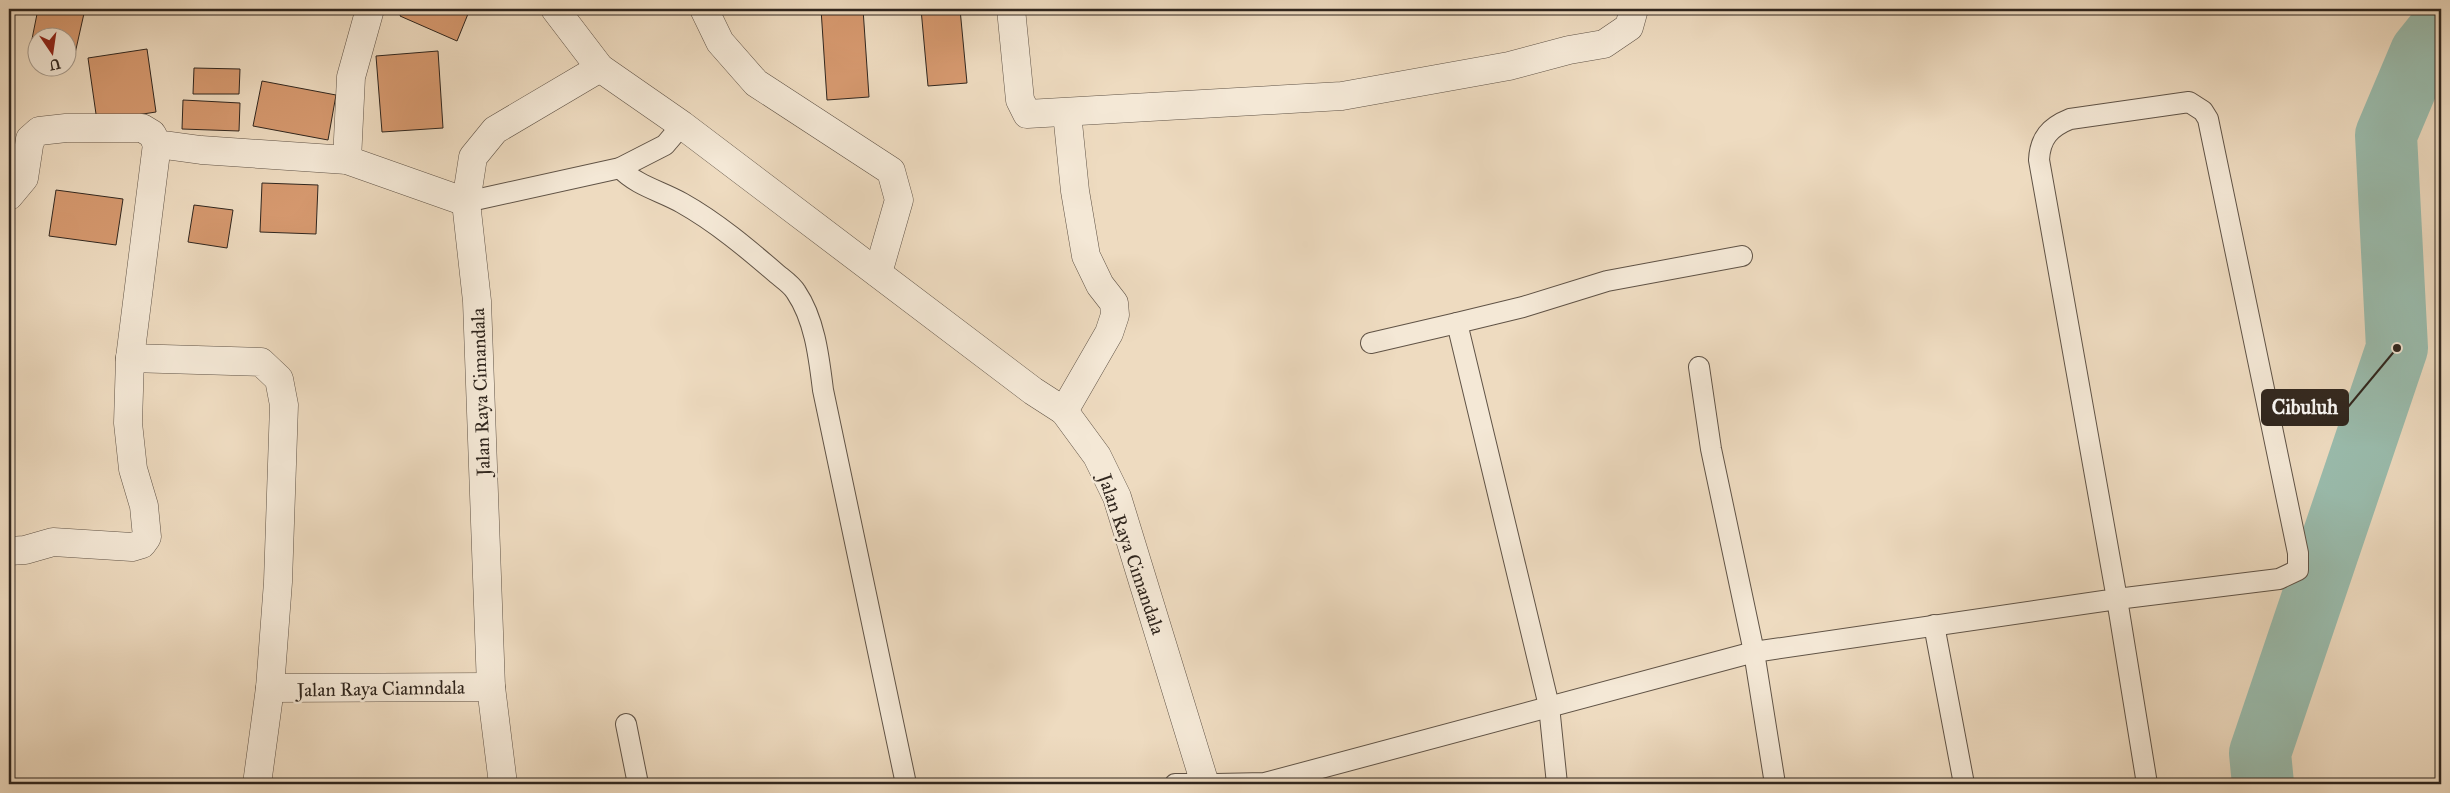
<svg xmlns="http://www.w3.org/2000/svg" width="2450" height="793" font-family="'IM FELL Great Primer',serif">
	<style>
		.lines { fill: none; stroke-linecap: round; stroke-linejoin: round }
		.river { stroke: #9abcad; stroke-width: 62 }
		.building { fill: #d6996f; stroke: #30261e }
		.service-casing { stroke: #605346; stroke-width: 22 }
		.minor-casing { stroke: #605346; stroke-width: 29 }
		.tertiary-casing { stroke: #605346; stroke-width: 29 }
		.service { stroke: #f4e8d6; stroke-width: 20 }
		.minor { stroke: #f4e8d6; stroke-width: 28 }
		.tertiary { stroke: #f4e8d6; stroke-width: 28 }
		.labels { text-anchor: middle; stroke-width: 5; stroke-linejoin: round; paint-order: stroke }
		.street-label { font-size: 19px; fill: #30261e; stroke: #f4e8d6 }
		.leader { fill: none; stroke: #30261e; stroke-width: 2 }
		.callout-dot { fill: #30261e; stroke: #f4e8d6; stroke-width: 2 }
		.callout { fill: #30261e; stroke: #30261e; stroke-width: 2 }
		.callout-label { font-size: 20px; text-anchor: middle; font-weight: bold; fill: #fff }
	</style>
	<rect width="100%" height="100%" fill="#eedbc0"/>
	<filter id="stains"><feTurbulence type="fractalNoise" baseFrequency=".004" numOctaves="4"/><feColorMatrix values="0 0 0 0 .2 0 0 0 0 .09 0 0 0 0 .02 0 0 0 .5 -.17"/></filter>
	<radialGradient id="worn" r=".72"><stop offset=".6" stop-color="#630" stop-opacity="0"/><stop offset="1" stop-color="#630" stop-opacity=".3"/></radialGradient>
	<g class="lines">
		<!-- river -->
		<path class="river" d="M2263 784 2260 753 2397 348 2386 135 2421 52 2441 27"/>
	</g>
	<!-- building -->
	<g class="building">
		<path d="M38 9H85L74 58 68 57V38H38V50L30 49Z"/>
		<path d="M403 9H470L457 41 400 16Z"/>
		<path d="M821 9H863L869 97 827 100Z"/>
		<path d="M921 9H960L967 83 928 86Z"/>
		<path d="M147 49 156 112 97 121 88 58Z"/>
		<path d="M438 51 443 128 382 132 376 56Z"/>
		<path d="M194 68 240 69 239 94H193Z"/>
		<path d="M262 81 336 95 328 140 253 126Z"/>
		<path d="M183 100 240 103 239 131 182 129Z"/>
		<path d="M262 183 318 185 316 234 260 232Z"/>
		<path d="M56 190 123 199 116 245 49 236Z"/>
		<path d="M194 205 233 210 227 248 188 242Z"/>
	</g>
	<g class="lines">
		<!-- service casing -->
		<g class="service-casing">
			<g id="service">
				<path d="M620 168C637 186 661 191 682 203 716 222 748 249 777 274 783 279 792 285 796 292 815 320 819 358 823 390L906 784"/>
				<path d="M466 202 620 168 665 145 682 125"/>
				<path d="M1457 323 1523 307 1607 281 1742 256"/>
				<path d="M1371 343 1457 323 1549 706 1557 784"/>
				<path d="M1699 367 1711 449 1754 652 1775 784"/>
				<path d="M1934 625 1964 784"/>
				<path d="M626 724 638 784"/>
				<path d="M1175 784H1190"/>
				<path d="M1216 784 1265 783 1754 652 2117 599 2279 579 2298 570V553L2208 119 2203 111 2189 102 2070 119C2050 127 2040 138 2039 160L2117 599 2147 784"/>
			</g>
		</g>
		<!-- minor casing -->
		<g class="minor-casing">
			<g id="minor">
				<path d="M704 9 720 42 756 83 891 171 899 200 878 273"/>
				<path d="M1011 9 1020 100 1027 114 1342 96 1509 66 1569 50 1604 44 1629 27 1634 9"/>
				<path d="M347 160 351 77 370 9"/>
				<path d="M9 196 24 178 30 139 39 131 66 128H142L152 134 157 144 201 150 347 160 466 202"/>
				<path d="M130 358 261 362 279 379 284 405 278 582 270 688 257 784"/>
				<path d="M1064 411 1109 333 1115 315 1114 303 1100 285 1086 256 1075 191 1067 113"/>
				<path d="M9 551 25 550 53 542 132 547 142 544 147 537 144 506 133 469 128 423 130 358 157 144"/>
				<path d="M270 688 491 687"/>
				<path d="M503 784 491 687 477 301 466 202 473 157 495 130 600 68"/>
			</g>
		</g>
		<!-- tertiary casing -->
		<g class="tertiary-casing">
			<path id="tertiary" d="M555 9 600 68 682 125 1033 391 1064 411 1097 456 1117 497 1205 784"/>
		</g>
		<!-- service -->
		<use href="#service" class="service"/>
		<!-- minor -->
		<use href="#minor" class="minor"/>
		<!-- tertiary -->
		<use href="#tertiary" class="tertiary"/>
	</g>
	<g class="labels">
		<!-- street labels -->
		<g class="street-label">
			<text transform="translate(480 392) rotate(-92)" y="7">Jalan Raya Cimandala</text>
			<text transform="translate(1132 554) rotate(71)" y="7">Jalan Raya Cimandala</text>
			<text transform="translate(381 688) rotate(-1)" y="7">Jalan Raya Ciamndala</text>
		</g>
	</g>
	<!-- callouts -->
	<path class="leader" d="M2397 348L2348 407"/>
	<circle class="callout-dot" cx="2397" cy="348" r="5"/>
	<rect class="callout" x="2262" y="390" width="86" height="35" rx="5"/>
	<g class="callout-label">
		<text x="2305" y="414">Cibuluh</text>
	</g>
	<!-- margin -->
	<rect width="2450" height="793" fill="none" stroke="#eedbc0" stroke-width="30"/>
	<rect x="10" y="10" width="2430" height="773" fill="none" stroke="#30261e" stroke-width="2.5"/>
	<rect x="15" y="15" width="2420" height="763" fill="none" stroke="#30261e"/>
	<!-- north arrow -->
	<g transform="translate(52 52) rotate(167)"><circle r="24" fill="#f4e8d6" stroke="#a69a8c"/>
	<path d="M0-4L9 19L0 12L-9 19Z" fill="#8f2418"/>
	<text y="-8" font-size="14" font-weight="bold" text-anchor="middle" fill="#30261e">U</text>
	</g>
	<rect width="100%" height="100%" filter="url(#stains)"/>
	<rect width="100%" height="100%" fill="url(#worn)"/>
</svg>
